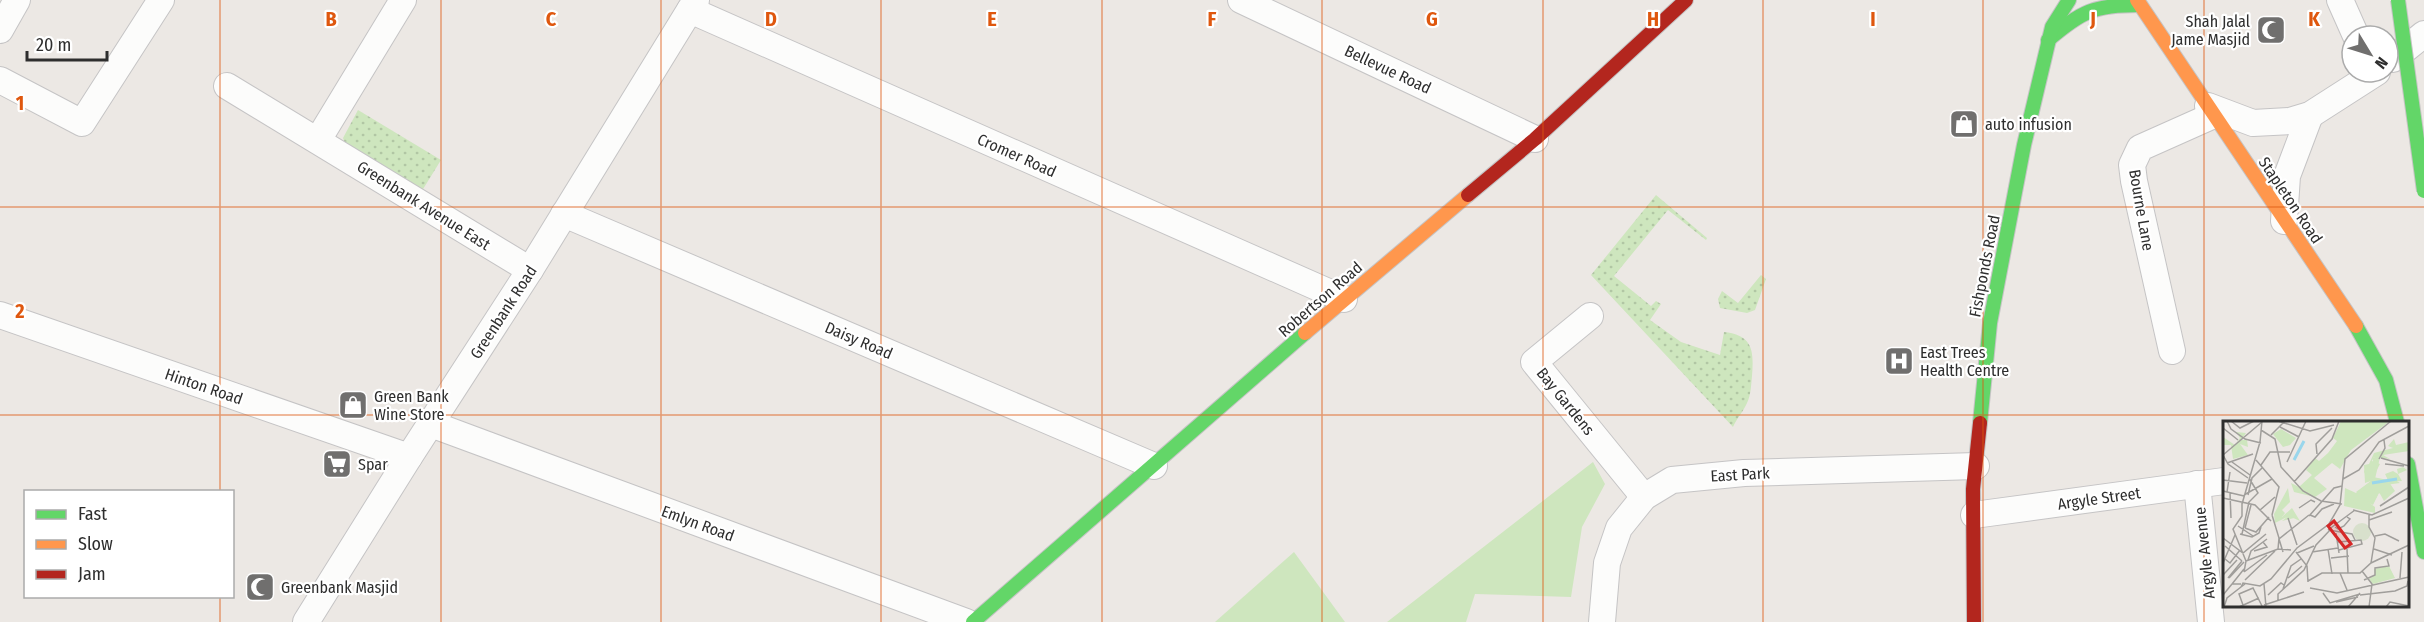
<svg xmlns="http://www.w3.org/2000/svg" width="2424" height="622" font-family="'Fira Sans Condensed',sans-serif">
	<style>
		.grass { fill: url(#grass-dots) }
		.park { fill: #cee6be }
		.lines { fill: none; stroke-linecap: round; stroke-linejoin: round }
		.street-casing { stroke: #c5c4c5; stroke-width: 28 }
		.fast-casing { stroke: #c5c4c5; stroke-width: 16 }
		.slow-casing { stroke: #c5c4c5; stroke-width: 16 }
		.jam-casing { stroke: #c5c4c5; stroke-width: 16 }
		.street { stroke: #fcfcfb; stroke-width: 26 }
		.fast { stroke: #63d668; stroke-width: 14 }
		.slow { stroke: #ff974d; stroke-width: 14 }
		.jam { stroke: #b3261e; stroke-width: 14 }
		.fast-bridge-casing { stroke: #c6c5c4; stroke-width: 16; stroke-linecap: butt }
		.fast-bridge { stroke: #63d668; stroke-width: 14 }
		.grid { fill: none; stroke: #df570e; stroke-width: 1.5; stroke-opacity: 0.55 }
		.labels { text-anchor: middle; stroke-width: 4.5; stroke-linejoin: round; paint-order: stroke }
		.poi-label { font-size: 16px; fill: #2e2e2e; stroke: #fff; text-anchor: start }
		.street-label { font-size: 16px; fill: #2e2e2e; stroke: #fff }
		.inset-river { fill: none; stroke: #99d6ec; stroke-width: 3 }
		.inset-road { fill: none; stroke: #a09e9b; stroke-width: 1.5 }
		.view { fill: #d62828; fill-opacity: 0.15; stroke: #d62828; stroke-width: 3 }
		.inset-edge { fill: none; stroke: #2e2e2e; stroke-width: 3 }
		.grid-label { font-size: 20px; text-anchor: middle; font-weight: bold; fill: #df570e; stroke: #fff; stroke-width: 4.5; stroke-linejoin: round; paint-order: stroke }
	</style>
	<defs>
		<pattern id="grass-dots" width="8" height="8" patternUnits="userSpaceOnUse" patternTransform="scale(1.5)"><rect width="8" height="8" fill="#cee6be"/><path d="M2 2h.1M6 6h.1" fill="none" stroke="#b1c6a4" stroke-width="1.8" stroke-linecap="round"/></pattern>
	</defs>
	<rect width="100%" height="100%" fill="#ece8e4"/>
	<!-- grass -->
	<g class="grass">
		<path d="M358 110 441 160 420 194 346 146 343 138Z"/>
		<path d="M1656 195 1707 238 1706 240 1668 210 1614 276 1651 306 1656 301 1661 304 1650 320 1681 342 1720 355 1724 332C1753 335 1754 351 1752 376 1751 385 1751 395 1747 403 1743 412 1737 418 1733 427L1591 275Z"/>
		<path d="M1761 275 1766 279 1755 310 1747 313 1720 308 1718 299 1722 291 1738 303Z"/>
	</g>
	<!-- park -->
	<g class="park">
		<path d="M1593 462 1605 484 1582 527 1571 597 1475 594 1466 622H1387Z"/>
		<path d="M1294 552 1345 622H1215Z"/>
	</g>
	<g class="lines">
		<!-- street casing -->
		<g class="street-casing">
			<g id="street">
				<path d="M1241 0 1535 139"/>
				<path d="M2340 0 2356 36"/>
				<path d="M690 10 1344 299"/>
				<path d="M0 30 17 0"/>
				<path d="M2393 59 2424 34"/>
				<path d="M0 80 82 123 161 0"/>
				<path d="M227 86 530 270"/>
				<path d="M2208 106 2253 123 2290 121 2310 115 2377 72"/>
				<path d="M318 140 403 0"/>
				<path d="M564 214 1154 466"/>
				<path d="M2284 221 2287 176 2310 115"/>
				<path d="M0 315 409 457"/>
				<path d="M1590 316 1534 362 1644 497"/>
				<path d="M2172 351 2134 181 2132 165 2140 148 2214 115"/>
				<path d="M431 424 966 622"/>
				<path d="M2197 484 2211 622"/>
				<path d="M1974 515 2224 481"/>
				<path d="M306 622 409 457 530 270 696 0"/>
				<path d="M1602 622 1607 563 1619 528 1644 497 1672 480 1744 473 1976 466"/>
			</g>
		</g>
		<!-- fast casing -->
		<g class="fast-casing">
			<g id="fast">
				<path d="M2048 40C2082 11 2094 5 2139 5"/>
				<path d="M2356 326 2386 380 2397 422"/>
				<path d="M1980 423 1990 323 2024 145 2052 27 2069 0"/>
				<path d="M2408 464 2424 552"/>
				<path d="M973 622 1305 333"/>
			</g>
		</g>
		<!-- slow casing -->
		<g class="slow-casing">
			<g id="slow">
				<path d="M2137 0 2356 326"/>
				<path d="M1305 333 1468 195"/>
			</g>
		</g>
		<!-- jam casing -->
		<g class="jam-casing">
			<g id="jam">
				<path d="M1468 195 1535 139 1686 0"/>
				<path d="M1974 622 1973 489 1980 423"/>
			</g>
		</g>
		<!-- street -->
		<use href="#street" class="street"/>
		<!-- fast -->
		<use href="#fast" class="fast"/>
		<!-- slow -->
		<use href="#slow" class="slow"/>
		<!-- jam -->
		<use href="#jam" class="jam"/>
		<!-- fast-bridge casing -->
		<g class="fast-bridge-casing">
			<path id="fast-bridge" d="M2398 0 2424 191"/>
		</g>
		<!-- fast-bridge -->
		<use href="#fast-bridge" class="fast-bridge"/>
	</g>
	<!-- grid -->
	<path class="grid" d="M220 0V492M441 0V622M661 0V622M881 0V622M1102 0V622M1322 0V622M1543 0V622M1763 0V622M1983 0V622M2204 0V622M0 207H2424M0 415H2424M220 596V622"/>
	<!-- icons -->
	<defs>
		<g id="mosque-square" transform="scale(1.5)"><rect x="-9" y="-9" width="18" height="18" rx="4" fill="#706f6e" stroke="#fff"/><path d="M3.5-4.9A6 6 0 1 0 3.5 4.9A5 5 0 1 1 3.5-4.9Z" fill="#fff"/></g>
		<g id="shop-square" transform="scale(1.5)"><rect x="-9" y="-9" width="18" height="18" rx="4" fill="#706f6e" stroke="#fff"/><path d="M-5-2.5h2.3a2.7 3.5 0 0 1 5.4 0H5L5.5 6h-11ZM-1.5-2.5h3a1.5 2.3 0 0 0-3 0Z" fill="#fff"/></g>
		<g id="hospital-square" transform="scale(1.5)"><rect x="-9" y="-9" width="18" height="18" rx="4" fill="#706f6e" stroke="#fff"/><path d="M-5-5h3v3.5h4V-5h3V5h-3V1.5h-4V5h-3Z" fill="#fff"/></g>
		<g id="supermarket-square" transform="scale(1.5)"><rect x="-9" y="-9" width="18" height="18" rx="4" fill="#706f6e" stroke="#fff"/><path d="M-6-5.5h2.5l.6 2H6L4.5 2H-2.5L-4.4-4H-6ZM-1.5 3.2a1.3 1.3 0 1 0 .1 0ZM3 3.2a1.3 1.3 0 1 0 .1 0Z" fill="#fff"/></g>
	</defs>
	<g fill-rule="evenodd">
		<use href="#mosque-square" x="2271" y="30"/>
		<use href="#shop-square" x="1964" y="124"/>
		<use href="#hospital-square" x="1899" y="361"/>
		<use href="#shop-square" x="353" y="405"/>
		<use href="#supermarket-square" x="337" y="464"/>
		<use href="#mosque-square" x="260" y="587"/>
	</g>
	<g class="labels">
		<!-- poi labels -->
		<g class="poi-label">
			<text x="2250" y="27" text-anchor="end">Shah Jalal<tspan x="2250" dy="18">Jame Masjid</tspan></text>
			<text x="1985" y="130">auto infusion</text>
			<text x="1920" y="358">East Trees<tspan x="1920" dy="18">Health Centre</tspan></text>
			<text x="374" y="402">Green Bank<tspan x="374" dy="18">Wine Store</tspan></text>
			<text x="358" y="470">Spar</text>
			<text x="281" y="593">Greenbank Masjid</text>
		</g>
		<!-- street labels -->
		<g class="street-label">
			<text transform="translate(1388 69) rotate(25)" y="6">Bellevue Road</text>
			<text transform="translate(1017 155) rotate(24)" y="6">Cromer Road</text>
			<text transform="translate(2291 200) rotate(56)" y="6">Stapleton Road</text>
			<text transform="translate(424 205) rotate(32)" y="6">Greenbank Avenue East</text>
			<text transform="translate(2142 210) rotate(80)" y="6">Bourne Lane</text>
			<text transform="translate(1984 266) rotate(-79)" y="6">Fishponds Road</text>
			<text transform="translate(1320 299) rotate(-41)" y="6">Robertson Road</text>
			<text transform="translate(503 312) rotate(-57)" y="6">Greenbank Road</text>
			<text transform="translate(859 340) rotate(23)" y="6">Daisy Road</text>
			<text transform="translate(204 386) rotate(19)" y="6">Hinton Road</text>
			<text transform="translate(1566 401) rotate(51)" y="6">Bay Gardens</text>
			<text transform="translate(1740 474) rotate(-3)" y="6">East Park</text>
			<text transform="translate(2099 498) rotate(-8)" y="6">Argyle Street</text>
			<text transform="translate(698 523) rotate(20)" y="6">Emlyn Road</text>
			<text transform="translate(2204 553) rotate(-96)" y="6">Argyle Avenue</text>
		</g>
	</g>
	<!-- overview -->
	<g transform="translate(2223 421)">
		<rect width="186" height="186" fill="#ece8e4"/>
		<path d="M171 18 173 24 186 21V30L160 34 167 38 151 36 149 40 157 43 150 56 165 59 163 53 177 62 155 65 159 74 156 72 150 84 122 71 138 74 133 71 148 60 142 62 141 44 146 43 151 32 170 27 165 25Z" fill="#cee6be"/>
		<path d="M130 111a9 9 0 1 1 18 0a9 9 0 1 1-18 0Z" fill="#d8e0cc"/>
		<path d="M118 0H167L128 29 117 48 109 42 91 57 104 68 92 76 71 71 68 62 76 66 89 54 83 49 92 37 96 40 105 32 114 20 110 17ZM58 8 73 17 67 24 60 26 50 13ZM13 11 23 12 18 19H24L25 26 17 23 25 34 10 38 8 24H0V16L12 24 17 17ZM158 32 152 58 165 59 162 53 170 50 175 53 174 48 180 46 184 49 175 53 179 60 166 61 172 70 161 80 156 71 153 77 147 74 144 80 152 86V92L121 85 122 67 133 72 148 60 141 51 143 45 150 46V37ZM65 67 67 81 59 89 62 92 59 96 69 87 77 100 68 96 71 97 59 100 64 96 52 102 51 93ZM166 145 172 157 150 163 146 158 152 154 151 148Z" fill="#cee6be"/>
		<path class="inset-river" d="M71 39 81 20M149 62 174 58"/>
		<path class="inset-road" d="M4 0 8 8 22 18 38 22M8 0 17 7 31 0M55 0 87 10 111 4M57 6 76 16M0 7 15 19M38 9 52 18 58 46 80 70 98 80 119 83M48 14 62 0M94 33 93 23 109 7M0 34 5 43 25 57M0 34 39 1M158 37 186 45M156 38 162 27 161 19M33 39 56 66 49 94M9 41 27 54M64 41 83 0M4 42 30 33M162 43 181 45M38 44 47 31H67M120 58 136 49 156 21 186 5M0 59 24 62M71 61 109 18 116 0M0 70 21 75M4 71 7 51M7 72 8 97M21 74 49 58M25 74 29 57 39 47M0 77 32 84 48 100M19 82V95L10 108 23 140 21 151M19 83 37 21 39 0M157 85 186 66M76 87 88 79 92 81M37 89 52 76M130 89 149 94 186 77M146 93V106L152 117 148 142M49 94 56 117 55 128M87 94 92 96 99 88 111 83M86 95 111 67 119 65M65 97 74 124M146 99 169 91M15 105 30 115M112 106 115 108 121 105 127 98 124 96M22 107 33 111 46 96M22 107 28 84M105 109 132 89M106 109 129 113 132 119M113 112 116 132M17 113 29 116 36 112 38 106M19 113 26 81 35 72 26 57M152 115 162 113 176 120M0 117 20 132 43 113M115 121 138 119 139 123 116 129M2 125 19 140M105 128 109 153M124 128 125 152M151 128 169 134M31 130 44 126 40 121M60 131 56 118 86 94M73 131 84 145 85 161M89 131 115 127M74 132 91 125M108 137 126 135M2 138 7 142 17 129M25 139 28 130 44 118M23 140 55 128 68 129M0 142 12 114M139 150 149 163 146 186M21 151 44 134M117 152 124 169M0 154 14 139M5 157 19 140M6 157 21 141M65 157 79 145M177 157 179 131M22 159 52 130M141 159 152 154V147L166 145 164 138M85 160 99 152H137L148 142 186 124M9 163 21 148M22 163 18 166 20 162 37 165 48 158 74 127 106 103 117 84 122 38 168 0M41 163 43 186M87 167 114 172 186 156M60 168 68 145 78 138M100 172 107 182 137 173M0 174 9 163H18M45 174 58 162 61 164M137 174 172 170 184 165 185 160M55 180V173L81 149 93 124 108 108M113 181 135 176M20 184 16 173 30 167 39 185M41 184 81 171M1 186 4 177 18 166M16 186 36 177M125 186 137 172M163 186 167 181 186 185"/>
		<path class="view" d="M111 100 128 123 122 127 105 105Z"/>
		<rect width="186" height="186" class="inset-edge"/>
	</g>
	<g class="grid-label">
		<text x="331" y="26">B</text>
		<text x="551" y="26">C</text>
		<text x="771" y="26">D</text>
		<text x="992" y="26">E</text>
		<text x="1212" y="26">F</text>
		<text x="1432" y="26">G</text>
		<text x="1653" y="26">H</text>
		<text x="1873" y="26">I</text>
		<text x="2093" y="26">J</text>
		<text x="2314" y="26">K</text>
		<text x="20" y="110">1</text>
		<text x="20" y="318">2</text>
	</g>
	<!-- legend -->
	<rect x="24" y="490" width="210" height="108" fill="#ffffff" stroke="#ababab" stroke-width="1.5"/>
	<rect x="36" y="510" width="30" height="9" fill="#63d668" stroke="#ababab" stroke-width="1.5"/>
	<text x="78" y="520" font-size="18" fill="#2e2e2e">Fast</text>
	<rect x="36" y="540" width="30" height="9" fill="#ff974d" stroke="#ababab" stroke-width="1.5"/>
	<text x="78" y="550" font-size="18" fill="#2e2e2e">Slow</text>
	<rect x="36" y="570" width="30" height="9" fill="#b3261e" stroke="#ababab" stroke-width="1.5"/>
	<text x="78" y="580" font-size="18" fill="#2e2e2e">Jam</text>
	<!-- north arrow -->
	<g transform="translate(2370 54) rotate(128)"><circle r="28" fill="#ffffff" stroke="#ababab" stroke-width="1.5"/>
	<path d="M0-4.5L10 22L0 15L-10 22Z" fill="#706f6e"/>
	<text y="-9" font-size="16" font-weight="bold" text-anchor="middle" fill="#2e2e2e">N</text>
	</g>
	<!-- scale -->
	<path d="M27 51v9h80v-9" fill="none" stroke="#2e2e2e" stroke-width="3"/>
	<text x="36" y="51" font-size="18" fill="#2e2e2e" stroke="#ffffff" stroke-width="4.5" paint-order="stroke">20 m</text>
</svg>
